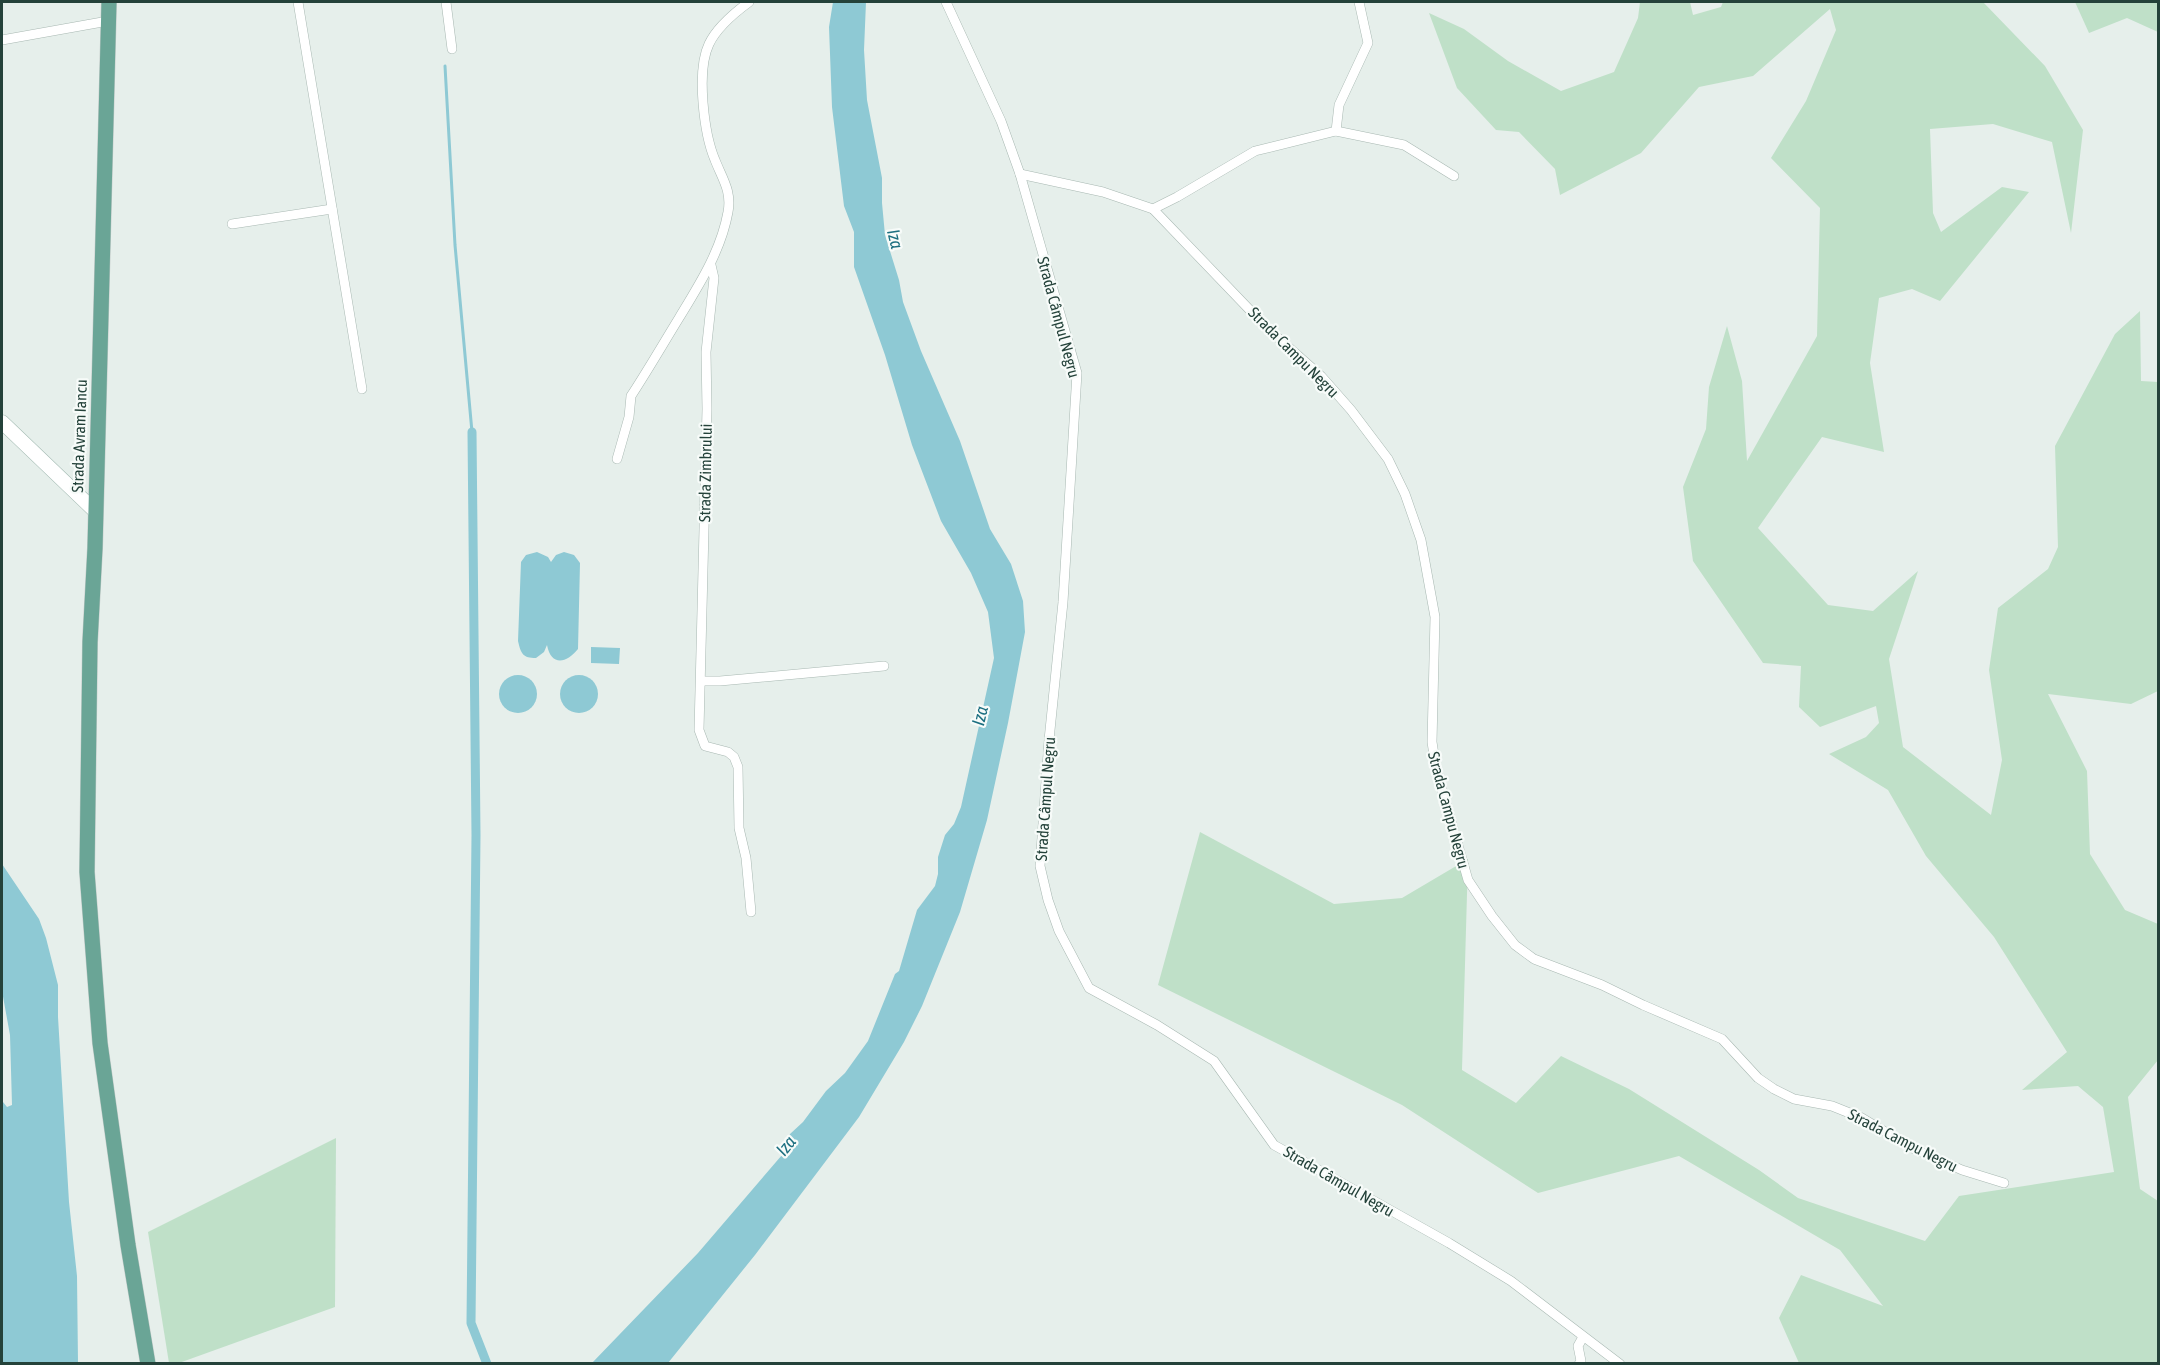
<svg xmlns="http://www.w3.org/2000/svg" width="2160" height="1365" font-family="'Asap Condensed',sans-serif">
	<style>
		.green { fill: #bfe0c8 }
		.water { fill: #8ec9d4 }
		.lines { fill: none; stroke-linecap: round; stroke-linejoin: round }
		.stream { stroke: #8ec9d4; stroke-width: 3 }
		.canal { stroke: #8ec9d4; stroke-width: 9 }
		.street-casing { stroke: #a8b8b2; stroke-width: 10 }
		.secondary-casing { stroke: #a4bbb3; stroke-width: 15 }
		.primary-casing { stroke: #c2cac8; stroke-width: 16 }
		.street { stroke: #fff; stroke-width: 9 }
		.secondary { stroke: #fff; stroke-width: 14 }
		.primary { stroke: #6aa596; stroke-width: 15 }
		.labels { text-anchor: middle; stroke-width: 4.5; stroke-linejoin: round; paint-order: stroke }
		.street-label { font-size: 16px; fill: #24423a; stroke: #f7fbf9 }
		.water-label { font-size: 18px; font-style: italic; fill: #1c6f80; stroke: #f7fbf9 }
	</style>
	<rect width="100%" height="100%" fill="#e6efeb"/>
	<!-- green -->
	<g class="green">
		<path d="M1640 2H1690L1693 15 1721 7 1723 2H1983L2045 66 2083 130 2071 233 2052 142 1993 124 1930 129 1933 213 1941 232 2002 187 2029 192 1940 301 1912 289 1879 298 1870 363 1884 452 1822 437 1758 528 1828 605 1873 611 1918 571 1889 659 1903 747 1991 815 2002 760 1989 670 1998 608 2048 569 2058 547 2055 446 2115 334 2140 311 2141 381 2158 382V691L2131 704 2048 694 2087 771 2090 854 2125 910 2158 924V1060L2128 1097 2140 1189 2158 1201V1363H1799L1779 1318 1801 1275 1883 1306 1840 1250 1679 1156 1538 1193 1402 1105 1158 985 1200 832 1334 904 1402 898 1468 859 1462 1070 1516 1103 1561 1056 1629 1089 1759 1170 1798 1198 1925 1241 1959 1196 2114 1172 2103 1107 2078 1086 2022 1090 2067 1052 1994 937 1926 856 1888 790 1829 754 1866 737 1879 723 1876 706 1820 727 1799 707 1801 666 1763 663 1693 561 1683 487 1706 429 1709 387 1727 326 1742 381 1747 461 1817 336 1820 208 1771 158 1806 101 1836 30 1830 9 1753 76 1699 87 1641 153 1560 195 1555 169 1519 132 1496 130 1457 88 1429 13 1464 29 1508 61 1561 91 1614 72 1638 18Z"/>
		<path d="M2075 2H2158V32L2127 18 2089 33Z"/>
		<path d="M336 1138 335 1307 179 1363H169L148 1232Z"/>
	</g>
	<!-- water -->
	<g class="water">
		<path d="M833 2H866L864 50 867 100 882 178V203L885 235 899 280 903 302 921 351 960 441 990 529 1011 564 1023 601 1025 632 1008 723 987 820 960 912 922 1006 904 1042 859 1117 755 1255 668 1363H592L698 1253 782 1155 790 1134 803 1122 826 1091 845 1073 868 1041 895 974 899 971 917 910 935 886 938 874V857L945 835 954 824 961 807 994 658 988 612 971 573 941 521 912 445 885 355 854 267V232L844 206 832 107 829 27Z"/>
		<path d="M537 552 548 557 551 562 556 555 564 552 574 555 580 563 578 649C566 664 551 666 547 645L544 652 536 658C523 658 521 654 518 641L521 562 526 555Z"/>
		<path d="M591 647 620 648 619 664 591 663Z"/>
		<circle cx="518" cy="694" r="19"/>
		<circle cx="579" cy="694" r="19"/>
		<path d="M2 864 39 919 46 938 58 985V1017L69 1202 77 1276 78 1363H2V1103L3 1102 7 1107 12 1105 10 1035 2 991Z"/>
	</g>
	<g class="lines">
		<!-- stream -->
		<path class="stream" d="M445 66 455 245 472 432"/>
		<!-- canal -->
		<path class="canal" d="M472 432 476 835 471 1323 487 1364"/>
		<!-- street casing -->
		<g class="street-casing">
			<g id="street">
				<path d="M298 2 362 389"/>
				<path d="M446 2 452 49"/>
				<path d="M946 2 1001 121 1020 174 1077 373 1063 602 1049 740 1040 866 1048 900 1059 931 1089 988 1157 1025 1214 1061 1274 1145 1449 1243 1511 1281 1620 1364"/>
				<path d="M2 40 108 21"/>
				<path d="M1336 131 1339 105 1368 43 1359 2"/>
				<path d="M1020 174 1103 192 1153 209 1177 197 1255 151 1336 131 1404 145 1454 176"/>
				<path d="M1153 209 1268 329 1321 376 1351 410 1388 459 1405 494 1421 540 1435 617 1432 742 1436 768 1468 880 1492 916 1515 945 1534 959 1602 985 1643 1005 1722 1039 1758 1078 1774 1089 1794 1099 1832 1106 1862 1118 1912 1148 1962 1170 2004 1183"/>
				<path d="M232 224 332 209"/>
				<path d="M711 265 714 278 706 352 707 409 699 730 705 746 728 752 734 757 738 767 739 828 746 858 751 912"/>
				<path d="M617 459 629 417 631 396C648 370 663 344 679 318 699 285 721 251 728 212 732 191 722 178 715 160 704 134 696 71 709 44 717 27 734 13 749 2"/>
				<path d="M701 681H720L884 666"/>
				<path d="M1579 1364 1581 1361 1578 1346 1583 1337"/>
			</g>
		</g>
		<!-- secondary casing -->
		<g class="secondary-casing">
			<path id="secondary" d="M2 422 95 511"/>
		</g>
		<!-- primary casing -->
		<g class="primary-casing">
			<path id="primary" d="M109 2 95 548 90 642 87 872 100 1043 128 1245 148 1364"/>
		</g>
		<!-- street -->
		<use href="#street" class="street"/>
		<!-- secondary -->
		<use href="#secondary" class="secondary"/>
		<!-- primary -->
		<use href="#primary" class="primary"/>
	</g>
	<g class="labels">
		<!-- street labels -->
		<g class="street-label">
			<text transform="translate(1059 317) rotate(75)" y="6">Strada Câmpul Negru</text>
			<text transform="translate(1294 352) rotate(45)" y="6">Strada Campu Negru</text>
			<text transform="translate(79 436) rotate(-88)" y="6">Strada Avram Iancu</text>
			<text transform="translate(705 473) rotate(-89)" y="6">Strada Zimbrului</text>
			<text transform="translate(1045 799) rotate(-86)" y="6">Strada Câmpul Negru</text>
			<text transform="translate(1449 810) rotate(75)" y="6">Strada Campu Negru</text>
			<text transform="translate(1903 1140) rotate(27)" y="6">Strada Campu Negru</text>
			<text transform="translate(1339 1181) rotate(30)" y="6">Strada Câmpul Negru</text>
		</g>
		<!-- water labels -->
		<g class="water-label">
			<text transform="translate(895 239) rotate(76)" y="6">Iza</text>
			<text transform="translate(980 716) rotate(-77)" y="6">Iza</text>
			<text transform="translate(786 1146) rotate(-51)" y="6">Iza</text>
		</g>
	</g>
	<!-- border -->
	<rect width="2160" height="1365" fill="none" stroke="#24423a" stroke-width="6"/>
</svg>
